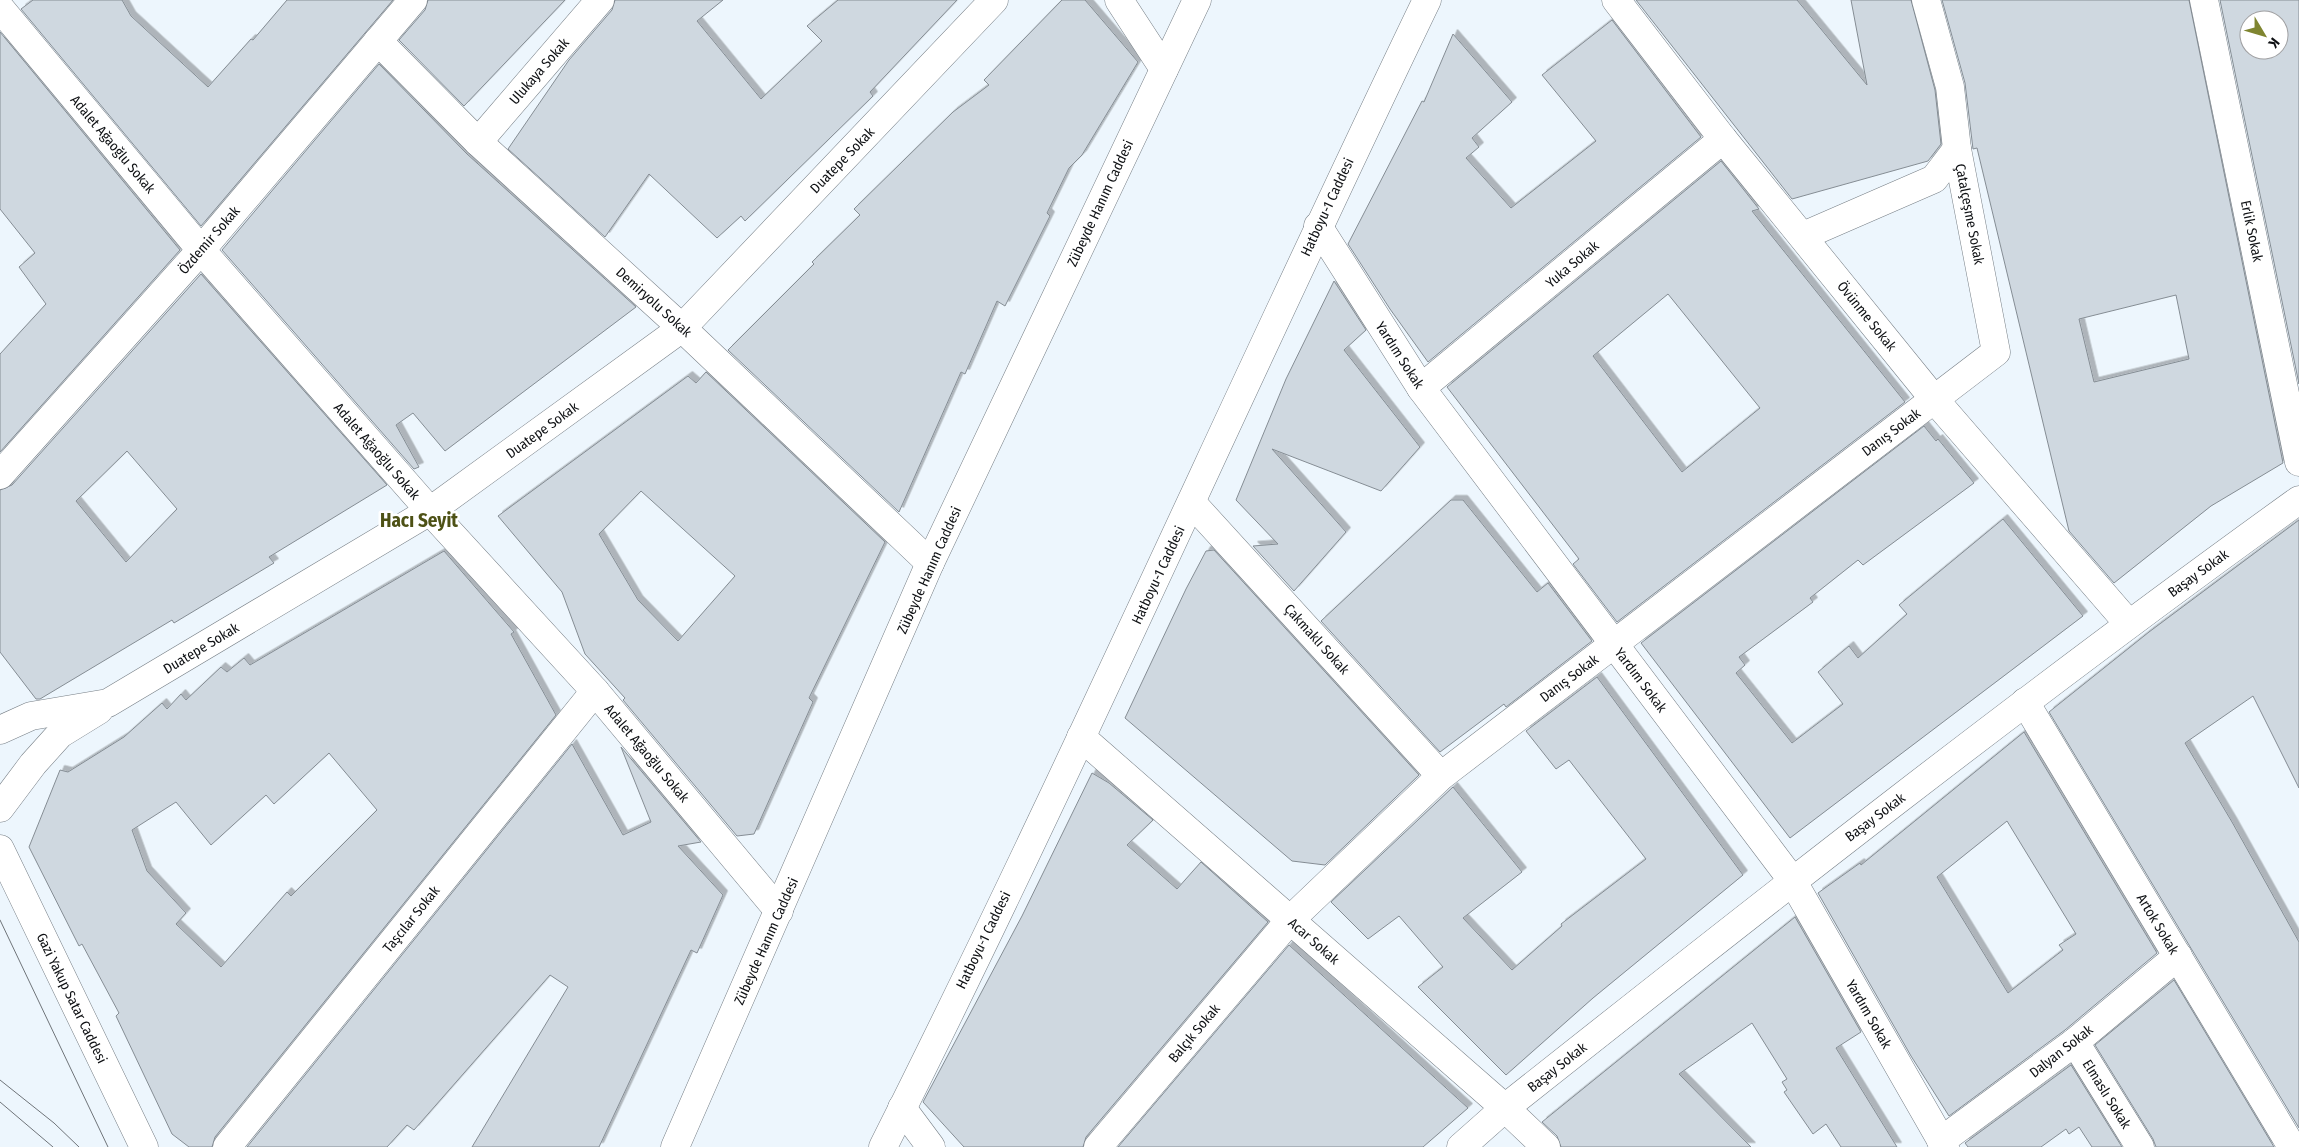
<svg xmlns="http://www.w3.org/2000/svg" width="2299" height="1147" font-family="'Fira Sans Condensed',sans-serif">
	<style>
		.building { fill: #cfd8e0; stroke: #858d94; fill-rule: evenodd; filter: url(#shadow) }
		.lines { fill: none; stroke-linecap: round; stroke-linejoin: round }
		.street-casing { stroke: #777f86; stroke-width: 29 }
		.secondary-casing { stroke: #777f86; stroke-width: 29 }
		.street { stroke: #fff; stroke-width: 28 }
		.secondary { stroke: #fff; stroke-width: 28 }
		.tram { stroke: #6f7479; stroke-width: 1 }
		.labels { text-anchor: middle; stroke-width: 5; stroke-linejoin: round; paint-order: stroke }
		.street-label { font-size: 14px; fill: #0e1013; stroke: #fff }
		.district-label { font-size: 19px; font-weight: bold; fill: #4d5115; stroke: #fff }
	</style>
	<defs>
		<filter id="shadow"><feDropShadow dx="4.5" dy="-4.5" stdDeviation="0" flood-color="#0004"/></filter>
	</defs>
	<rect width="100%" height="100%" fill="#edf6fd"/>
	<!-- building -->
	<g class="building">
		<path d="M33 0H122L131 16 208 87 251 39 253 40 287 0H393L201 226 21 9Z"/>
		<path d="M428 0H565L464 106 399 40 425 10Z"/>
		<path d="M615 0H723L697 21 761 99 822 41 807 26 838 0H957L870 92 873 96 745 221 741 216 717 238 649 174 605 237 508 149 569 60 612 10Z"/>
		<path d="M1062 0H1085L1138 62 1082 155 1069 168 1047 213 1050 216 1005 306 997 301 965 374 961 372 899 512 728 350 814 264 812 262 860 215 854 209 953 112 989 85 984 80Z"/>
		<path d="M1636 0H1797L1867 85 1851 0H1911L1935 90 1941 144 1928 161 1792 199Z"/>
		<path d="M1942 0H2189L2283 463 2211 506 2114 583 2069 531 1977 148 1973 149 1965 83ZM2176 295 2189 359 2094 382 2079 319Z"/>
		<path d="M2220 0H2299V384ZM2249 20H2279V50H2249Z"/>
		<path d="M1612 20 1701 137 1428 362 1390 309 1348 244 1422 101 1424 102 1453 34 1512 102 1472 138 1479 147 1466 158 1511 208 1596 141 1542 75Z"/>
		<path d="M0 32 180 250 0 452V354L46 304 19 267 35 253 0 209Z"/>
		<path d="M379 64 467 154 636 307 445 451 413 413 396 425 419 467 414 469 222 250Z"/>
		<path d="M1721 161 1759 209 1752 211 1771 235 1905 402 1617 622 1573 564 1579 559 1447 387ZM1668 294 1760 408 1682 472 1593 356Z"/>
		<path d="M201 274 387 485 269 557 274 563 174 623 172 620 40 699H36L0 652V490L12 485ZM127 451 177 509 126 562 76 501Z"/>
		<path d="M1334 281 1366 330 1344 350 1420 447 1381 491 1272 449 1346 532 1294 591 1253 546 1278 544 1236 500 1286 379Z"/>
		<path d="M706 372 885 542 809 698 813 702 754 834 737 836 623 700 625 698 585 654 562 592 498 516 688 376 696 383ZM641 491 735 576 678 641 638 600 599 534Z"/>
		<path d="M1924 426 1936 441 1938 439 1974 483 1863 565 1858 560 1810 598 1813 602 1739 657 1745 665 1736 673 1792 743 1843 704 1818 672 1849 646 1858 658 1907 614 1899 605 2003 519 2083 616 1790 838 1641 643Z"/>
		<path d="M1451 500H1463L1537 592 1548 583 1592 641 1506 707 1504 704 1440 752 1321 621Z"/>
		<path d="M2299 520V788L2253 696 2185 743 2232 822 2299 942V1128L2049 712 2149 632Z"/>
		<path d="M1214 550 1419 775 1325 865 1292 861 1125 718 1186 589 1206 551Z"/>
		<path d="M444 551 514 632 511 634 556 715 215 1137 212 1147H189L172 1134 116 1016 119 1013 82 944 79 946 29 847 60 770 68 772 124 737 162 703 167 709 181 694 186 700 221 667 227 672 244 658 250 665ZM329 753 377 810 291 896 287 892 221 967 176 924 186 913 147 871 132 830 176 802 211 845 266 795 274 804Z"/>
		<path d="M1597 677 1743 875 1593 998 1506 1075 1418 987 1443 967 1399 916 1368 939 1331 902 1453 787 1522 872 1463 918 1512 970 1562 926 1561 924 1646 859 1569 760 1556 769 1526 731Z"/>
		<path d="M2024 732 2157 953 2065 1030 1949 1116 1911 1056 1818 893 1860 863 1861 865ZM2007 821 2076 934 2059 945 2063 950 2008 993 1937 877Z"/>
		<path d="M572 744 623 835 651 822 621 747 701 842 678 846 723 895 697 953 691 950 599 1147H472L568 987 550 975 414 1130 407 1125 387 1147H247Z"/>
		<path d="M1092 773 1109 783 1153 820 1127 845 1177 889 1201 862 1268 922 1086 1137 1083 1147H964L923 1102 1022 916Z"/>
		<path d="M1795 917 1861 1032 1836 1048 1897 1147H1841L1826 1124 1813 1134 1784 1092 1787 1090 1782 1082 1787 1079 1752 1023 1679 1074 1751 1147H1561L1557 1136 1542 1122Z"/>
		<path d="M1289 945 1468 1108 1423 1147H1118Z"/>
		<path d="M2174 980 2274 1147H2156L2153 1139 2095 1045Z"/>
		<path d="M2071 1065 2122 1147H2092L2079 1127 2069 1134 2066 1129 2041 1147H1968L1965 1143Z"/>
	</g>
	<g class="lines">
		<!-- street casing -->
		<g class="street-casing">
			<g id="street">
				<path d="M1119 0 1164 69"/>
				<path d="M1616 0 1723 139 1934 399 2128 623"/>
				<path d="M2204 0 2299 462"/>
				<path d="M0 8 201 250 430 511 595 691 779 911"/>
				<path d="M378 41 478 142 682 328 930 563"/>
				<path d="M478 142 600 0"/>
				<path d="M1318 226 1421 388 1792 880 1945 1147"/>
				<path d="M1803 236 1934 179 1957 149"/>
				<path d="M1421 388 1723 139"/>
				<path d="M0 475 201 250 413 0"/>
				<path d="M1192 503 1441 776"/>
				<path d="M2025 702 2292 1147"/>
				<path d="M0 730 31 716 108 703 430 511 682 328 994 0"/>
				<path d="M1081 737 1505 1108 1546 1147"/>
				<path d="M0 808 33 764 60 734 99 710"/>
				<path d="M2075 1042 2140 1147"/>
				<path d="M902 1108 931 1147"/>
				<path d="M1941 1141 2075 1042 2178 956"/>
				<path d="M227 1147 595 691"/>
				<path d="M1098 1147 1290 920 1441 776 1996 352 1957 149 1950 87 1926 0"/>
				<path d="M1461 1147 1505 1108C1766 901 2028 695 2299 500"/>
			</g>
		</g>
		<!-- secondary casing -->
		<g class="secondary-casing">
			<g id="secondary">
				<path d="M0 849 144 1147"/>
				<path d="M675 1147 930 563 1197 0"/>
				<path d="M883 1147C1073 769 1243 381 1427 0"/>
			</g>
		</g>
		<!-- street -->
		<use href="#street" class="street"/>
		<!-- secondary -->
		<use href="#secondary" class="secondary"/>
		<!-- tram -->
		<g class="tram">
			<path d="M0 920 108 1147"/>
			<path d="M0 1080 54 1123 79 1147"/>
			<path d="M0 1102 53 1147"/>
		</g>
	</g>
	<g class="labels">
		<!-- street labels -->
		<g class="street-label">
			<text transform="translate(539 71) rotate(-49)" y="5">Ulukaya Sokak</text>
			<text transform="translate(113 144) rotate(50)" y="5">Adalet Ağaoğlu Sokak</text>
			<text transform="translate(842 160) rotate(-46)" y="5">Duatepe Sokak</text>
			<text transform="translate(1100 203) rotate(-65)" y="5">Zübeyde Hanım Caddesi</text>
			<text transform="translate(1327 207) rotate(-65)" y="5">Hatboyu-1 Caddesi</text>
			<text transform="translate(1970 214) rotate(79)" y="5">Çatalçeşme Sokak</text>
			<text transform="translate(2252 231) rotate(78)" y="5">Erlik Sokak</text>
			<text transform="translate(209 240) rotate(-49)" y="5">Özdemir Sokak</text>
			<text transform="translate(1572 264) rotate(-40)" y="5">Yuka Sokak</text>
			<text transform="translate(654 302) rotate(42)" y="5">Demiryolu Sokak</text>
			<text transform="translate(1867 316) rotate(51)" y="5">Övünme Sokak</text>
			<text transform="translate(1400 355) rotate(57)" y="5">Yardım Sokak</text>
			<text transform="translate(542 430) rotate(-36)" y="5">Duatepe Sokak</text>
			<text transform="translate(1891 432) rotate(-37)" y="5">Danış Sokak</text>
			<text transform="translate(377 451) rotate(49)" y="5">Adalet Ağaoğlu Sokak</text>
			<text transform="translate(929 570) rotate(-66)" y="5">Zübeyde Hanım Caddesi</text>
			<text transform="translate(2198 573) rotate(-36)" y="5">Başay Sokak</text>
			<text transform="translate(1158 575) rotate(-65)" y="5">Hatboyu-1 Caddesi</text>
			<text transform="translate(1317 639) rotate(48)" y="5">Çakmaklı Sokak</text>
			<text transform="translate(201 648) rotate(-31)" y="5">Duatepe Sokak</text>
			<text transform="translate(1569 678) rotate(-37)" y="5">Danış Sokak</text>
			<text transform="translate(1641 680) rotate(53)" y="5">Yardım Sokak</text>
			<text transform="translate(647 753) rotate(50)" y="5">Adalet Ağaoğlu Sokak</text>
			<text transform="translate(1875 817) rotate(-37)" y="5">Başay Sokak</text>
			<text transform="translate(411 919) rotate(-51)" y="5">Taşcılar Sokak</text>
			<text transform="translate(2158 924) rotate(59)" y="5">Artok Sokak</text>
			<text transform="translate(983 940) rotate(-64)" y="5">Hatboyu-1 Caddesi</text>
			<text transform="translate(766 941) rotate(-66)" y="5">Zübeyde Hanım Caddesi</text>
			<text transform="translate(1314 941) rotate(41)" y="5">Acar Sokak</text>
			<text transform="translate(72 998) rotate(64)" y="5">Gazi Yakup Satar Caddesi</text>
			<text transform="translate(1869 1014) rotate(60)" y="5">Yardım Sokak</text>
			<text transform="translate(1194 1033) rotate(-50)" y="5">Balçık Sokak</text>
			<text transform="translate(2061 1051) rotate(-38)" y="5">Dalyan Sokak</text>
			<text transform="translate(1557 1067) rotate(-38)" y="5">Başay Sokak</text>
			<text transform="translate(2107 1094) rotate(58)" y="5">Elmaslı Sokak</text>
		</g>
		<!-- district labels -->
		<g class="district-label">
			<text x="419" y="527">Hacı Seyit</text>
		</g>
	</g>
	<!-- north arrow -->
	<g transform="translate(2264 35) rotate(128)"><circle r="24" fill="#ffffff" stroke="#9f9fa1"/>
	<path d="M0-4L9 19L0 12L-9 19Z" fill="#7f8530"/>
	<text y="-8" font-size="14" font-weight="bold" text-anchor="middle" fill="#0e1013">K</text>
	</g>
</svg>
